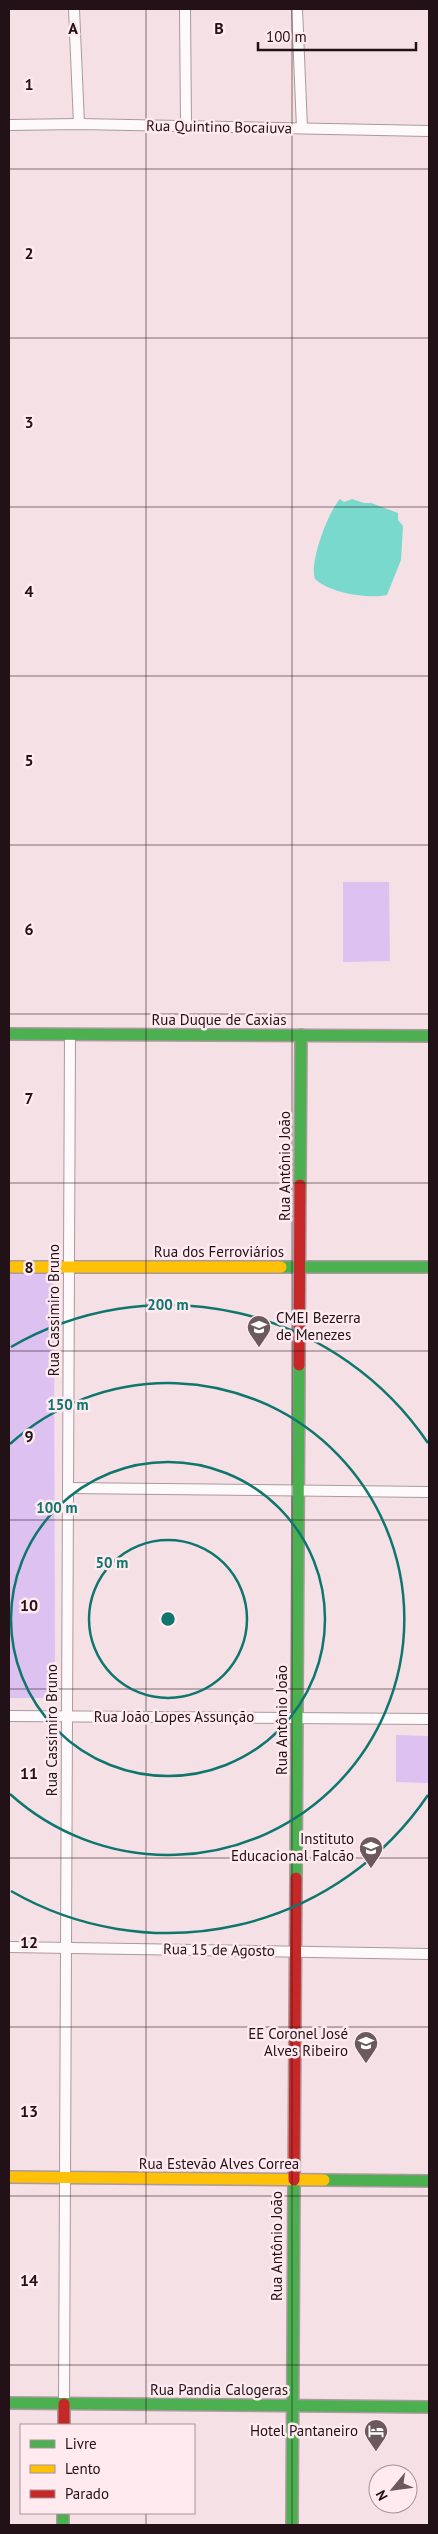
<svg xmlns="http://www.w3.org/2000/svg" width="438" height="2534" font-family="'PT Sans',sans-serif">
	<style>
		.green { fill: #dcc1f1 }
		.water { fill: #79d9cc }
		.lines { fill: none; stroke-linecap: round; stroke-linejoin: round }
		.street-casing { stroke: #aa999e; stroke-width: 12 }
		.fast-casing { stroke: #aa999e; stroke-width: 14 }
		.slow-casing { stroke: #aa999e; stroke-width: 14 }
		.jam-casing { stroke: #aa999e; stroke-width: 14 }
		.street { stroke: #fefafb; stroke-width: 10 }
		.fast { stroke: #4caf50; stroke-width: 11 }
		.slow { stroke: #ffc107; stroke-width: 11 }
		.jam { stroke: #c62828; stroke-width: 11 }
		.grid { fill: none; stroke: #221116; stroke-width: 1; stroke-opacity: 0.55 }
		.ring { fill: none; stroke: #0f766e; stroke-width: 2.5 }
		.labels { text-anchor: middle; stroke-width: 5; stroke-linejoin: round; paint-order: stroke }
		.street-label { font-size: 15px; fill: #221116; stroke: #feeaef }
		.poi-label { font-size: 15px; fill: #221116; stroke: #feeaef; text-anchor: end }
		.grid-label { font-size: 16px; text-anchor: middle; font-weight: bold; fill: #221116; stroke: #feeaef; stroke-width: 5; stroke-linejoin: round; paint-order: stroke }
		.centre { fill: #0f766e; stroke: #feeaef; stroke-width: 2.5 }
		.ring-label { font-size: 15px; text-anchor: middle; font-weight: bold; fill: #0f766e; stroke: #feeaef; stroke-width: 5; stroke-linejoin: round; paint-order: stroke }
	</style>
	<rect width="100%" height="100%" fill="#f5e0e5"/>
	<!-- green -->
	<g class="green">
		<path d="M343 882H389L390 961 343 962Z"/>
		<path d="M9 1274H54L55 1698H9Z"/>
		<path d="M396 1735 429 1736V1783L396 1782Z"/>
	</g>
	<!-- water -->
	<path class="water" d="M340 499 344 502 352 499 364 503H371L398 513V520L403 526 401 560 387 595C367 599 330 593 315 579 309 563 328 512 340 499Z"/>
	<g class="lines">
		<!-- street casing -->
		<g class="street-casing">
			<g id="street">
				<path d="M74 9 79 124"/>
				<path d="M185 9 186 126"/>
				<path d="M297 9 302 128"/>
				<path d="M9 125 79 124 429 131"/>
				<path d="M68 1488 429 1492"/>
				<path d="M9 1716 429 1719"/>
				<path d="M9 1947 429 1954"/>
				<path d="M64 2404 70 1035"/>
			</g>
		</g>
		<!-- fast casing -->
		<g class="fast-casing">
			<g id="fast">
				<path d="M9 1034 429 1036"/>
				<path d="M300 1185 301 1035"/>
				<path d="M281 1267H429"/>
				<path d="M296 1878 299 1365"/>
				<path d="M324 2180 429 2181"/>
				<path d="M9 2403 429 2407"/>
				<path d="M63 2513V2525"/>
				<path d="M292 2525 294 2180"/>
			</g>
		</g>
		<!-- slow casing -->
		<g class="slow-casing">
			<g id="slow">
				<path d="M9 1267H281"/>
				<path d="M9 2177 324 2180"/>
			</g>
		</g>
		<!-- jam casing -->
		<g class="jam-casing">
			<g id="jam">
				<path d="M299 1365 300 1185"/>
				<path d="M294 2180 296 1878"/>
				<path d="M64 2404V2425"/>
			</g>
		</g>
		<!-- street -->
		<use href="#street" class="street"/>
		<!-- fast -->
		<use href="#fast" class="fast"/>
		<!-- slow -->
		<use href="#slow" class="slow"/>
		<!-- jam -->
		<use href="#jam" class="jam"/>
	</g>
	<!-- grid -->
	<path class="grid" d="M146 9V2425M292 9V2525M9 169H429M9 338H429M9 507H429M9 676H429M9 845H429M9 1014H429M9 1183H429M9 1351H429M9 1520H429M9 1689H429M9 1858H429M9 2027H429M9 2196H429M9 2365H429M146 2513V2525"/>
	<!-- distance rings -->
	<g class="ring">
		<circle cx="168" cy="1619" r="79"/>
		<circle cx="168" cy="1619" r="157"/>
		<path d="M10 1444A236 236 0 1 1 10 1794"/>
		<path d="M428 1795A314 314 0 0 1 11 1891M11 1347A314 314 0 0 1 428 1443"/>
	</g>
	<!-- icons -->
	<defs>
		<g id="school-pin" transform="scale(1.25)"><path d="M0 17L-7.5 6A9.5 9.5 0 1 1 7.5 6Z" fill="#6c595e" stroke="#feeaef"/><path d="M0-5L7-2L0 1L-7-2ZM-4 1L0 2.5L4 1V4Q0 6-4 4Z" fill="#fff"/></g>
		<g id="hotel-pin" transform="scale(1.25)"><path d="M0 17L-7.5 6A9.5 9.5 0 1 1 7.5 6Z" fill="#6c595e" stroke="#feeaef"/><path d="M-6-4.5h1.5V1H6V5H4.5V3h-9V5H-6ZM-4 0a1.8 1.8 0 1 1 3.6 0ZM.5 0V-2.5h3Q6-2.5 6 0Z" fill="#fff"/></g>
	</defs>
	<g fill-rule="evenodd">
		<use href="#school-pin" x="259" y="1327"/>
		<use href="#school-pin" x="371" y="1848"/>
		<use href="#school-pin" x="366" y="2043"/>
		<use href="#hotel-pin" x="376" y="2431"/>
	</g>
	<g class="labels">
		<!-- street labels -->
		<g class="street-label">
			<text transform="translate(219 127) rotate(1)" y="5">Rua Quintino Bocaiuva</text>
			<text x="219" y="1025">Rua Duque de Caxias</text>
			<text transform="translate(285 1166) rotate(-90)" y="5">Rua Antônio João</text>
			<text x="219" y="1257">Rua dos Ferroviários</text>
			<text transform="translate(54 1310) rotate(-90)" y="5">Rua Cassimiro Bruno</text>
			<text x="174" y="1722">Rua João Lopes Assunção</text>
			<text transform="translate(282 1720) rotate(-90)" y="5">Rua Antônio João</text>
			<text transform="translate(52 1730) rotate(-90)" y="5">Rua Cassimiro Bruno</text>
			<text transform="translate(219 1950) rotate(1)" y="5">Rua 15 de Agosto</text>
			<text x="219" y="2169">Rua Estevão Alves Correa</text>
			<text transform="translate(277 2246) rotate(-90)" y="5">Rua Antônio João</text>
			<text x="219" y="2395">Rua Pandia Calogeras</text>
		</g>
		<!-- poi labels -->
		<g class="poi-label">
			<text x="276" y="1323" text-anchor="start">CMEI Bezerra<tspan x="276" dy="17">de Menezes</tspan></text>
			<text x="354" y="1844">Instituto<tspan x="354" dy="17">Educacional Falcão</tspan></text>
			<text x="348" y="2039">EE Coronel José<tspan x="348" dy="17">Alves Ribeiro</tspan></text>
			<text x="358" y="2436">Hotel Pantaneiro</text>
		</g>
	</g>
	<g class="grid-label">
		<text x="73" y="34">A</text>
		<text x="219" y="34">B</text>
		<text x="29" y="90">1</text>
		<text x="29" y="259">2</text>
		<text x="29" y="428">3</text>
		<text x="29" y="597">4</text>
		<text x="29" y="766">5</text>
		<text x="29" y="935">6</text>
		<text x="29" y="1104">7</text>
		<text x="29" y="1273">8</text>
		<text x="29" y="1442">9</text>
		<text x="29" y="1611">10</text>
		<text x="29" y="1779">11</text>
		<text x="29" y="1948">12</text>
		<text x="29" y="2117">13</text>
		<text x="29" y="2286">14</text>
	</g>
	<circle cx="168" cy="1619" r="8" class="centre"/>
	<g class="ring-label">
		<text x="168" y="1310">200 m</text>
		<text x="68" y="1410">150 m</text>
		<text x="57" y="1513">100 m</text>
		<text x="112" y="1568">50 m</text>
	</g>
	<!-- border -->
	<rect width="438" height="2534" fill="none" stroke="#221116" stroke-width="20"/>
	<!-- legend -->
	<rect x="20" y="2424" width="175" height="90" fill="#feeaef" stroke="#a69398"/>
	<rect x="30" y="2440" width="25" height="8" fill="#4caf50" stroke="#a69398"/>
	<text x="65" y="2449" font-size="15" fill="#221116">Livre</text>
	<rect x="30" y="2465" width="25" height="8" fill="#ffc107" stroke="#a69398"/>
	<text x="65" y="2474" font-size="15" fill="#221116">Lento</text>
	<rect x="30" y="2490" width="25" height="8" fill="#c62828" stroke="#a69398"/>
	<text x="65" y="2499" font-size="15" fill="#221116">Parado</text>
	<!-- north arrow -->
	<g transform="translate(393 2489) rotate(241)"><circle r="24" fill="#feeaef" stroke="#a69398"/>
	<path d="M0-4L9 19L0 12L-9 19Z" fill="#6c595e"/>
	<text y="-8" font-size="14" font-weight="bold" text-anchor="middle" fill="#221116">N</text>
	</g>
	<!-- scale -->
	<path d="M258 42v8h158v-8" fill="none" stroke="#221116" stroke-width="2.5"/>
	<text x="266" y="42" font-size="15" fill="#221116" stroke="#feeaef" stroke-width="4" paint-order="stroke">100 m</text>
</svg>
